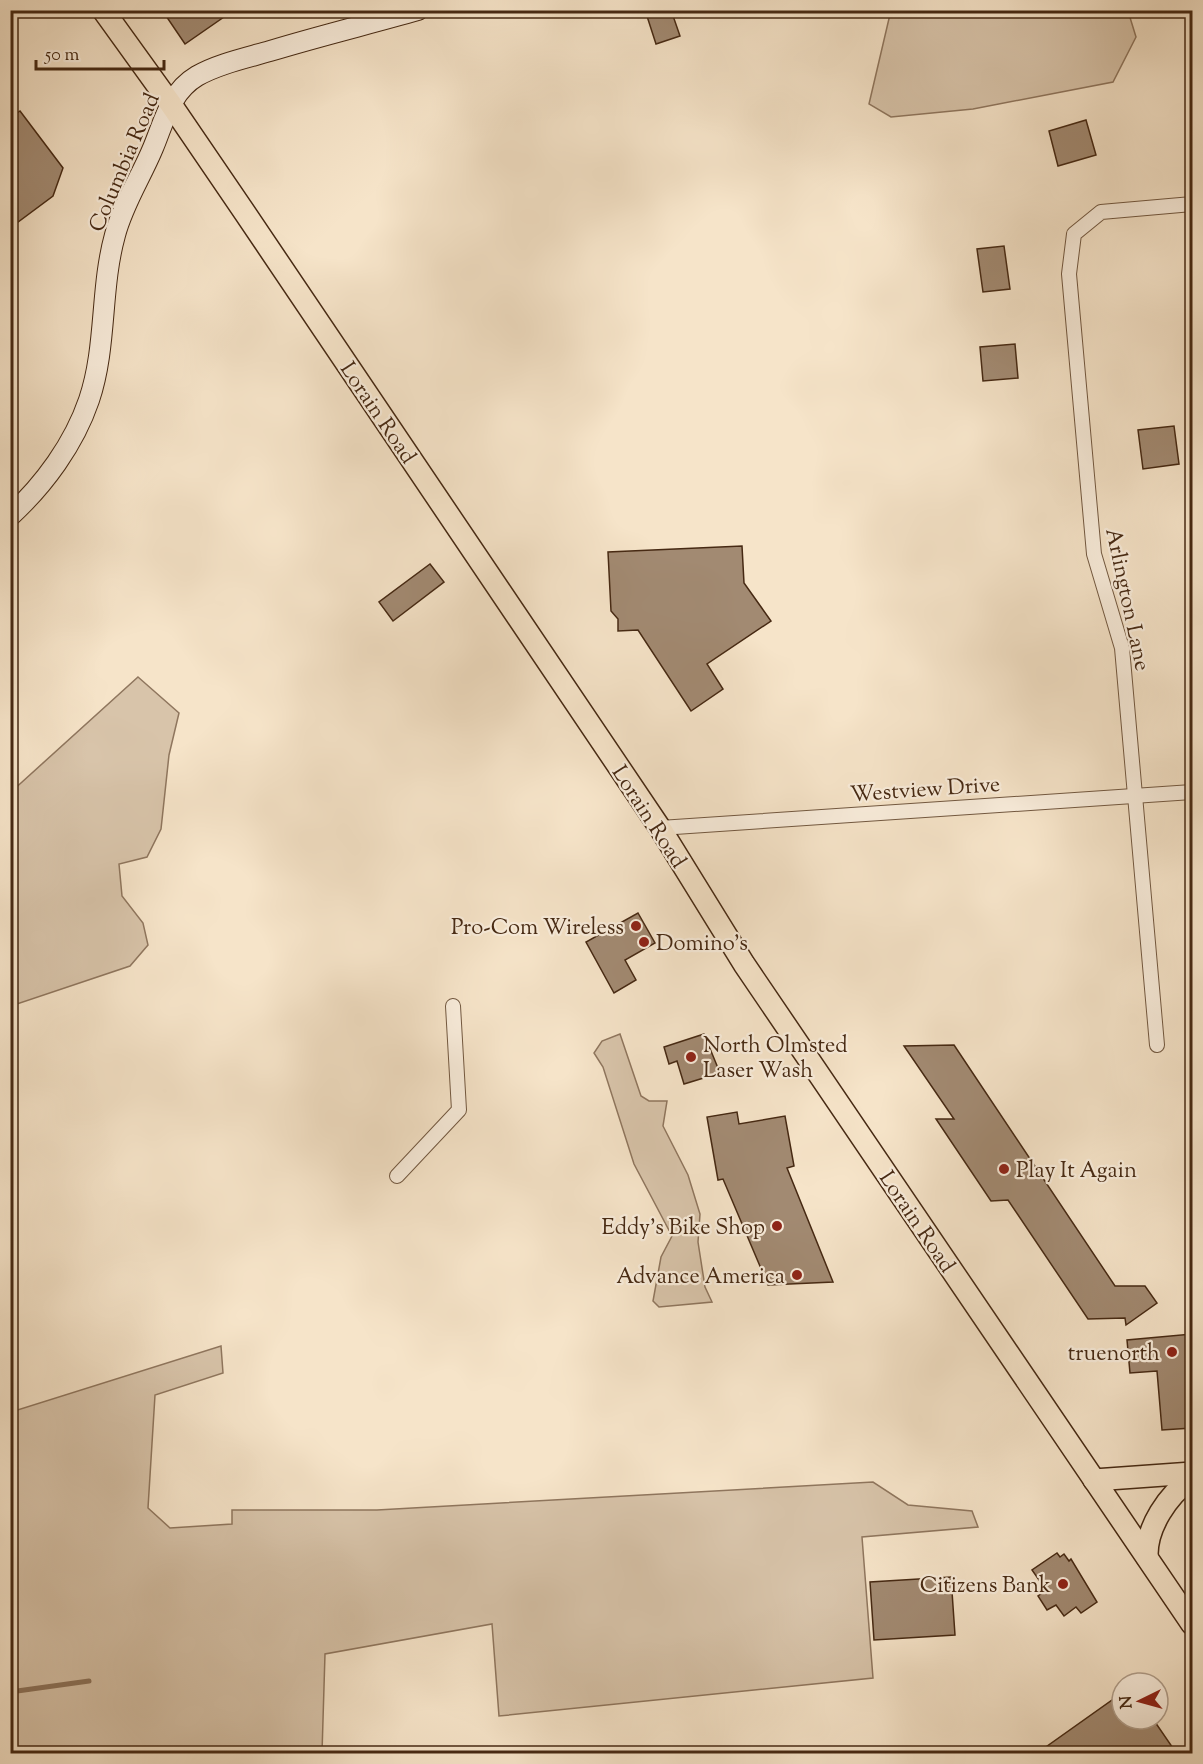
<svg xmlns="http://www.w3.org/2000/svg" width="1203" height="1764" font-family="'Sorts Mill Goudy',serif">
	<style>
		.green { fill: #d8c4aa; stroke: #8f765e; stroke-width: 1.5 }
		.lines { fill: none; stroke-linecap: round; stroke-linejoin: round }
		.stream { stroke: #8c735b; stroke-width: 5 }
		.building { fill: #a28a72; stroke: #462913; stroke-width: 1.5 }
		.street-casing { stroke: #725840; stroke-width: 16 }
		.secondary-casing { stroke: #462913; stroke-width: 22 }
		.primary-casing { stroke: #462913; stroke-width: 24 }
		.street { stroke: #f9eddc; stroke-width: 14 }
		.secondary { stroke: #f9eddc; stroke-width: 20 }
		.primary { stroke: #f6e4c9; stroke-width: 21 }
		.poi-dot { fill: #8f2418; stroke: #f9eddc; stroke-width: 2 }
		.labels { text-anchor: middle; stroke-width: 4.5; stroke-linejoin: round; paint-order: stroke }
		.street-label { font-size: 22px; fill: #462913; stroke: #f9eddc }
		.poi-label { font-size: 22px; fill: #462913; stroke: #f9eddc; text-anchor: end }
	</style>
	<rect width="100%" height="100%" fill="#f6e4c9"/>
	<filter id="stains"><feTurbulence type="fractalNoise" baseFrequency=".00333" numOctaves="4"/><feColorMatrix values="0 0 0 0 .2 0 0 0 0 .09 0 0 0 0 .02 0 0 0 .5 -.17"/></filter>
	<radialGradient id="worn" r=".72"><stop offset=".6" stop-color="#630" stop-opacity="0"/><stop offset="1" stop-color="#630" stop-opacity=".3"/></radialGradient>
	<!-- green -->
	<g class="green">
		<path d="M891 10 1128 11 1136 37 1113 82 973 109 891 117 869 104Z"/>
		<path d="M138 677 179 713 169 755 161 829 147 857 119 864 122 896 143 923 148 945 130 966 11 1006V792Z"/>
		<path d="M620 1034 641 1096 649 1101H667L663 1126 688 1175 700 1214 698 1242 705 1287 712 1302 659 1307 653 1301 661 1257 672 1236 634 1164 603 1067 594 1053 602 1041Z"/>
		<path d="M221 1346 223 1373 155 1395 148 1508 170 1528 232 1524V1510H377L873 1482 908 1505 972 1511 978 1527 862 1537 873 1678 499 1716 492 1624 325 1654 322 1753H11V1412Z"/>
	</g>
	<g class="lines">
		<!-- stream -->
		<path class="stream" d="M10 1692 89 1681"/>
	</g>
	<!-- building -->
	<g class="building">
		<path d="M162 10H234L185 44Z"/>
		<path d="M645 10H671L680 36 656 44Z"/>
		<path d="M20 111 63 168 53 196 10 228V118Z"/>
		<path d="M1086 120 1096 155 1058 166 1049 131Z"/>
		<path d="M1004 246 1010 289 983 292 977 249Z"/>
		<path d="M1015 344 1018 378 983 381 980 347Z"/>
		<path d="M1174 426 1179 464 1143 469 1138 430Z"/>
		<path d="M742 546 744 583 771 621 707 664 723 689 691 711 638 630 618 631V619L611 611 608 552Z"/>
		<path d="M430 564 444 582 393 621 379 602Z"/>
		<path d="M638 913 655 943 625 960 636 980 614 993 586 942Z"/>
		<path d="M704 1034 720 1073 684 1084 677 1061 669 1064 664 1047Z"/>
		<path d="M954 1045 1115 1286H1145L1157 1303 1126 1325 1125 1318 1088 1319 1008 1200 991 1201 936 1119H954L904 1046Z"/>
		<path d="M737 1112 739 1124 785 1116 794 1166 787 1168 833 1282 768 1285 723 1179 718 1180 707 1117Z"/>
		<path d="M1192 1334V1428L1162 1430 1157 1371 1130 1373 1127 1340Z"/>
		<path d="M1057 1553 1060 1557 1064 1554 1069 1561 1071 1559 1097 1602 1081 1613 1076 1607 1064 1616 1056 1605 1047 1610 1038 1596 1046 1590 1032 1570Z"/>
		<path d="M951 1577 955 1635 874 1640 870 1582Z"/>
		<path d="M1122 1693V1719H1153L1177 1754H1036Z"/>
	</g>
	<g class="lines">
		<!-- street casing -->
		<g class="street-casing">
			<g id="street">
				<path d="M660 828 1192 792"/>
				<path d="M1157 1045 1122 648 1094 554 1069 274 1074 234 1101 212 1192 204"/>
				<path d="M397 1176 459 1110 453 1006"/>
			</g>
		</g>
		<!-- secondary casing -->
		<g class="secondary-casing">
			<path id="secondary" d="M10 516C44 485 74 444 89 400 107 347 100 289 115 235 123 204 141 177 153 148 164 122 170 92 197 76 218 64 246 58 270 51 319 36 369 24 418 10"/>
		</g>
		<!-- primary casing -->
		<g class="primary-casing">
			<g id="primary">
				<path d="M103 10 170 103 245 213 660 828 744 964 1192 1624"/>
				<path d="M1094 1480 1192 1473"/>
				<path d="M1147 1557C1146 1527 1168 1495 1192 1478"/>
			</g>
		</g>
		<!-- street -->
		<use href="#street" class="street"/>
		<!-- secondary -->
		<use href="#secondary" class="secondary"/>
		<!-- primary -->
		<use href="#primary" class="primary"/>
	</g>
	<!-- markers -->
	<g class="poi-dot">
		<circle cx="636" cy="926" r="6"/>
		<circle cx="644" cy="942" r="6"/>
		<circle cx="691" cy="1057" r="6"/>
		<circle cx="1004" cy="1169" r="6"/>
		<circle cx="777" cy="1226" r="6"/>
		<circle cx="797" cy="1275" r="6"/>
		<circle cx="1172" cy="1352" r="6"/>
		<circle cx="1063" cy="1584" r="6"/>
	</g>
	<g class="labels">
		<!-- street labels -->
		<g class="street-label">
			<text transform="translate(123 162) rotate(-67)" y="8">Columbia Road</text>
			<text transform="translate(379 412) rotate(56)" y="8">Lorain Road</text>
			<text transform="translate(1129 599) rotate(78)" y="8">Arlington Lane</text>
			<text transform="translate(925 788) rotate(-4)" y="8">Westview Drive</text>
			<text transform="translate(650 816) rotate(57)" y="8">Lorain Road</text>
			<text transform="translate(918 1221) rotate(56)" y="8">Lorain Road</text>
		</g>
		<!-- poi labels -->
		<g class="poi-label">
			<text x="624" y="934">Pro-Com Wireless</text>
			<text x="656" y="950" text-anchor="start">Domino's</text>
			<text x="703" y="1052" text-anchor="start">North Olmsted<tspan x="703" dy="25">Laser Wash</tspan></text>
			<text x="1016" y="1177" text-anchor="start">Play It Again</text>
			<text x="765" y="1234">Eddy's Bike Shop</text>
			<text x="785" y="1283">Advance America</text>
			<text x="1160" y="1360">truenorth</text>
			<text x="1051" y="1592">Citizens Bank</text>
		</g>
	</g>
	<!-- margin -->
	<rect width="1203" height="1764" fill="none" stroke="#f6e4c9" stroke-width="36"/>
	<rect x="12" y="12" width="1179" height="1740" fill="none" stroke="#462913" stroke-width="3"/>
	<rect x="18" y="18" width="1167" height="1728" fill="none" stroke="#462913" stroke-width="1.5"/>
	<!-- north arrow -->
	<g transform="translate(1140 1701) rotate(265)"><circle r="28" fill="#f9eddc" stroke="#b19f8c" stroke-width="1.5"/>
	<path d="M0-4.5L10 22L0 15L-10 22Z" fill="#8f2418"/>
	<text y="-9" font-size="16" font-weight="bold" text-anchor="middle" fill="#462913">N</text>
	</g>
	<!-- scale -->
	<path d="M36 60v9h128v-9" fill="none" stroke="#462913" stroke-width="3"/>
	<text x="45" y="60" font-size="18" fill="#462913" stroke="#f9eddc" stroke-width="4.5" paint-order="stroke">50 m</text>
	<rect width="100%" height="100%" filter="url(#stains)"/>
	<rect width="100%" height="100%" fill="url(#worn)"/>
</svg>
